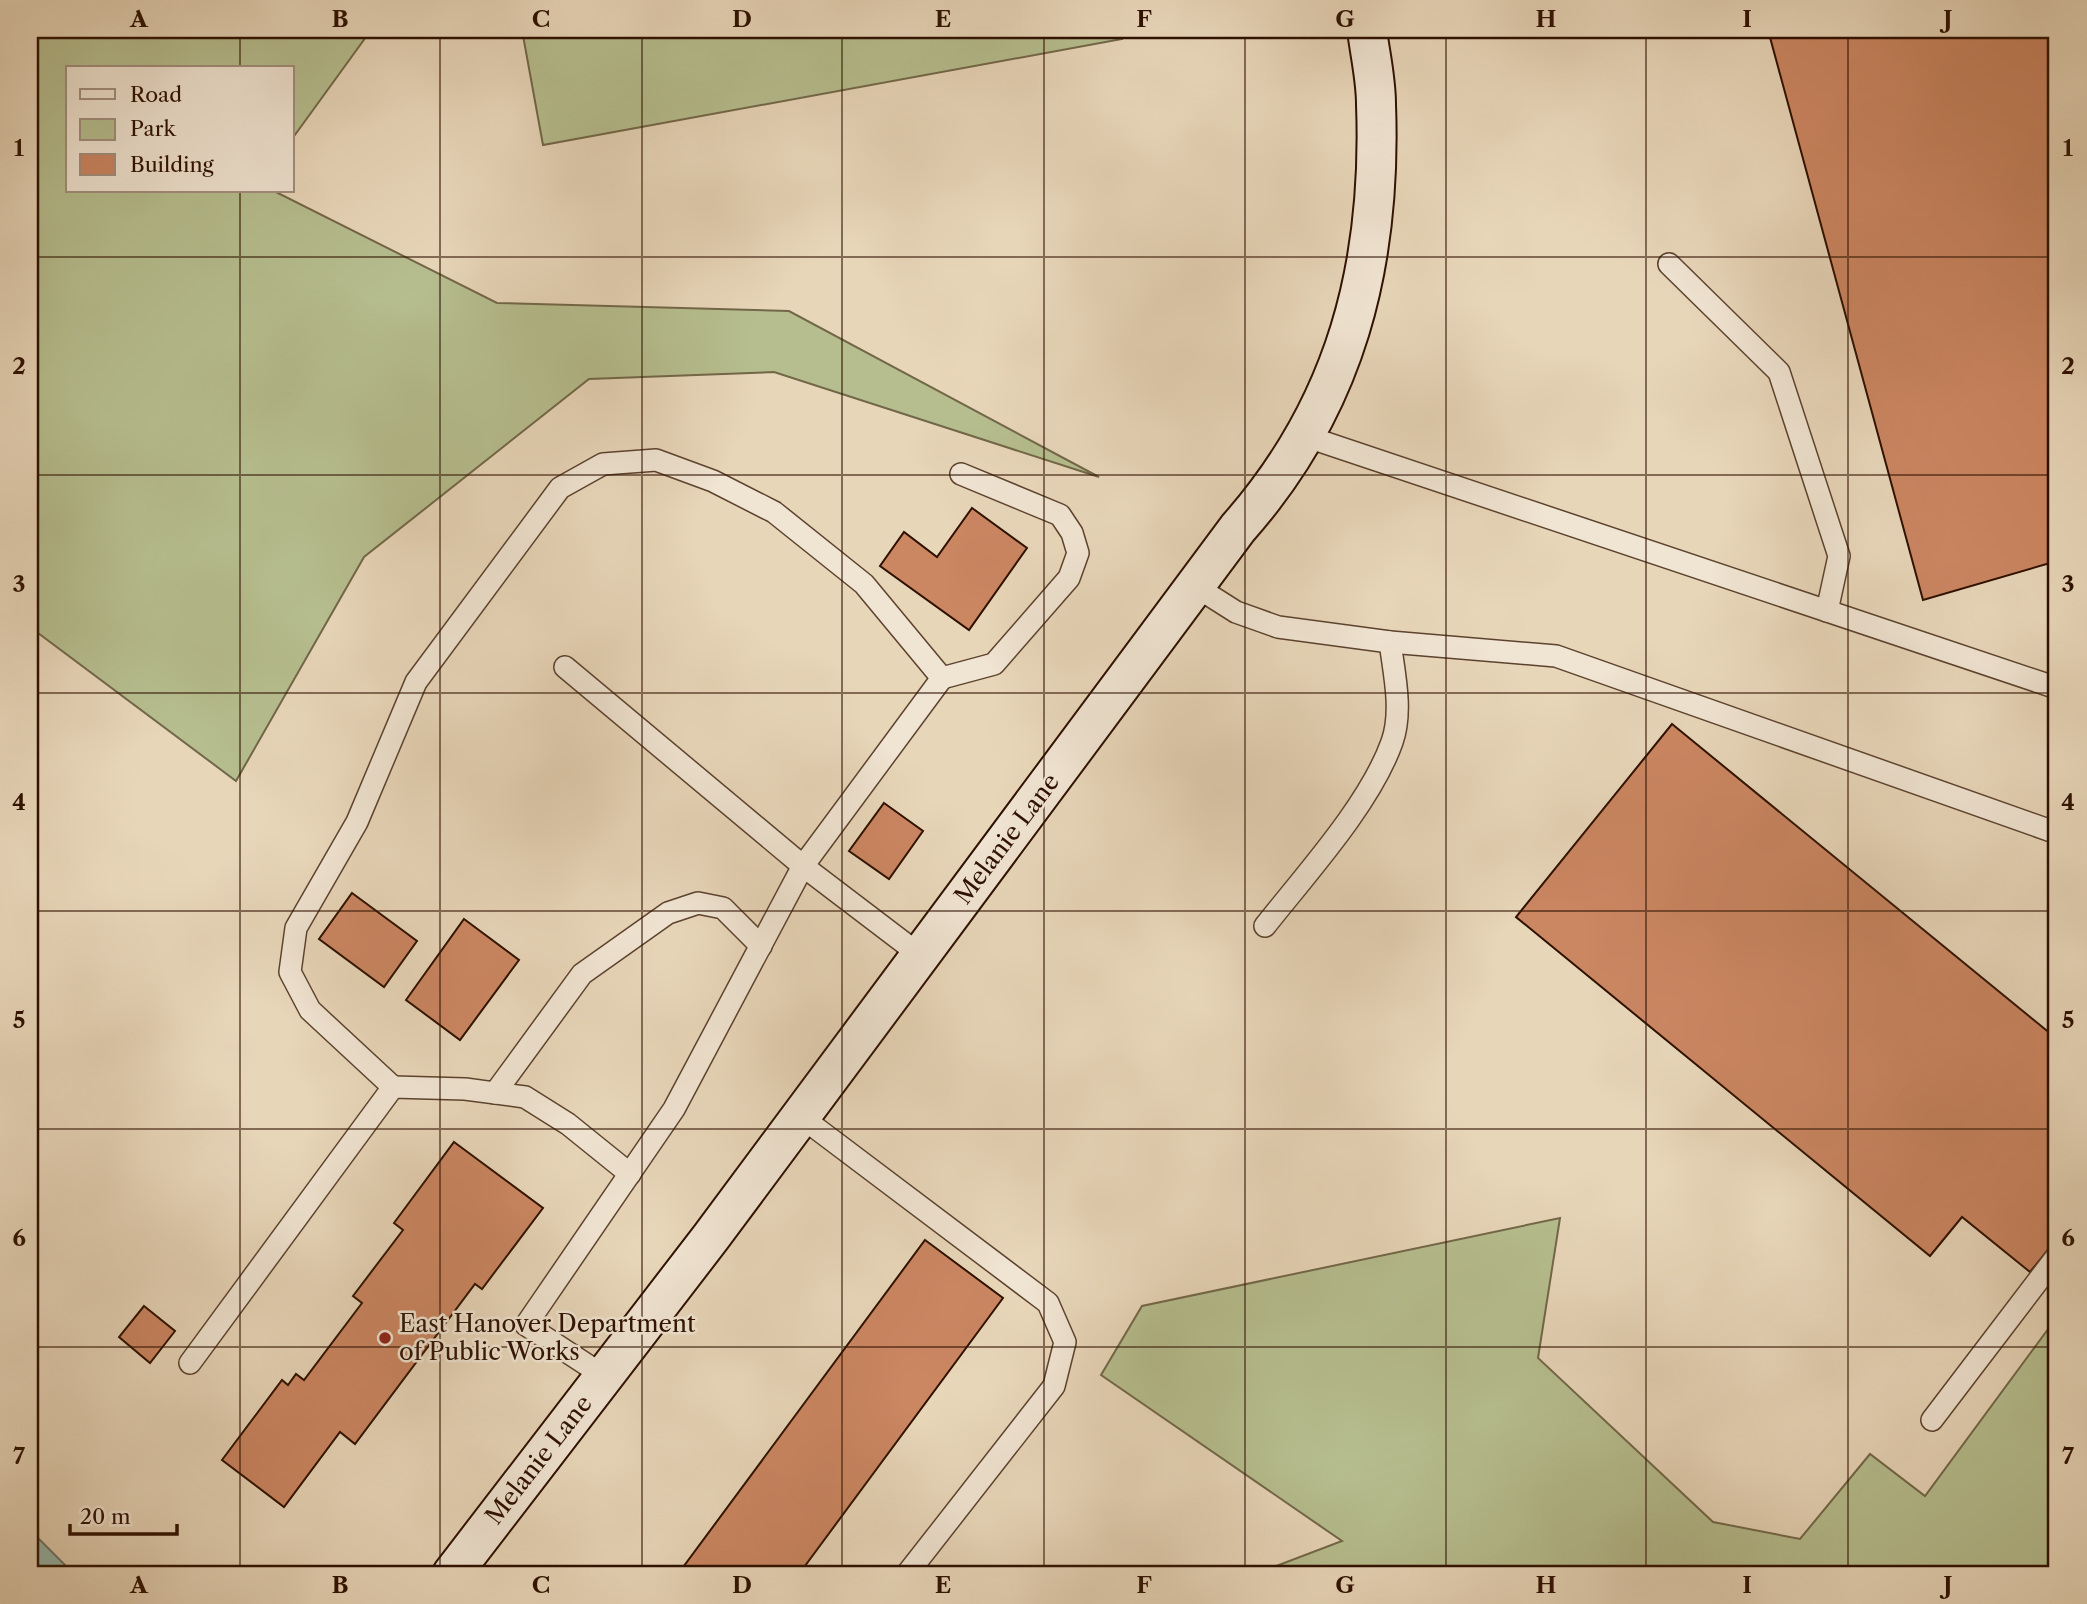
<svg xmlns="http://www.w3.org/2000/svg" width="2087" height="1604" font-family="'Libre Caslon Text',serif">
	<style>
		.green { fill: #b6be8f; stroke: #726748; stroke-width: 2 }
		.water { fill: #97b9af; stroke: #6d7569; stroke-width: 2 }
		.building { fill: #cb8662; stroke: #2e1000; stroke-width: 2 }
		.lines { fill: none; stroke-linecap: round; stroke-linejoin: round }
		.lane-casing { stroke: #5c422e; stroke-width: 24 }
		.secondary-casing { stroke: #2e1000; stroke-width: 42 }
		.lane { stroke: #f0e4d2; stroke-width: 21 }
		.secondary { stroke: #f0e4d2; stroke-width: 38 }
		.grid { fill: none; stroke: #2e1000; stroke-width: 2; stroke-opacity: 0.55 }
		.poi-dot { fill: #8f2418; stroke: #f0e4d2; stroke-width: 2.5 }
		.labels { text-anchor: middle; stroke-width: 5; stroke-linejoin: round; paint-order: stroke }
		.street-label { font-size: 24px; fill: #2e1000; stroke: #f0e4d2 }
		.poi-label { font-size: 24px; fill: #2e1000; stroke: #f0e4d2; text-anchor: start }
		.neatline { fill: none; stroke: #2e1000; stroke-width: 2.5 }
		.grid-label { font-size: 23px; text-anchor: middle; font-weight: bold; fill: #2e1000 }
	</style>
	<rect width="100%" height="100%" fill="#e8d6b9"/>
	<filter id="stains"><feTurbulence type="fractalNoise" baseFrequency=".00286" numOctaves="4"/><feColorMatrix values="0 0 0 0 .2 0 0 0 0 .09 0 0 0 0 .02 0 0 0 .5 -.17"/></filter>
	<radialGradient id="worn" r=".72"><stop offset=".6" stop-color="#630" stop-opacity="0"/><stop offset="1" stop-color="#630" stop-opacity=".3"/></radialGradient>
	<!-- green -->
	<g class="green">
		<path d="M30 30H371L292 139V68H68V191H274L497 303 789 311 1099 477 774 372 589 379 364 557 236 781 30 627Z"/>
		<path d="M522 30H1120L1122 39 543 145Z"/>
		<path d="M1560 1218 1538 1358 1713 1522 1800 1539 1870 1454 1925 1496 2057 1317V1574H1255L1342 1541 1101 1375 1142 1306Z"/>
	</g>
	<!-- water -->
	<path class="water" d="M30 1530 74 1574H30Z"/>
	<!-- building -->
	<g class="building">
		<path d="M1768 30H2057V561L1923 600Z"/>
		<path d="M972 508 1027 548 969 630 880 566 904 532 937 557Z"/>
		<path d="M1672 724 2057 1039V1239L2030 1272 1962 1217 1930 1256 1516 917Z"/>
		<path d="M884 803 923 831 889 879 849 851Z"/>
		<path d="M352 893 417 941 384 987 319 939Z"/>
		<path d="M464 919 519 960 460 1040 406 1000Z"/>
		<path d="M454 1142 543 1208 482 1289 475 1284 355 1444 340 1432 284 1507 222 1460 282 1380 288 1385 296 1374 304 1380 362 1303 353 1296 403 1230 394 1223Z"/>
		<path d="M925 1240 1003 1298 799 1574H678Z"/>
		<path d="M144 1306 175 1331 150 1363 119 1337Z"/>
	</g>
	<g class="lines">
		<!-- lane casing -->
		<g class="lane-casing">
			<g id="lane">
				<path d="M1669 264 1779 372 1839 556 1827 611"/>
				<path d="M1305 436 2057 688"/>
				<path d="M1195 586 1236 612 1278 627 1390 642 1556 656 2057 833"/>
				<path d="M565 667 803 866 920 955"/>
				<path d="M942 678 994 664 1069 578 1078 553 1072 533 1060 515 961 474"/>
				<path d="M1265 926C1306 874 1370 804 1392 742 1403 711 1394 673 1390 642"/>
				<path d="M393 1087 310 1010 290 972 296 928 357 822 416 682 560 488 603 464 656 460 713 481 774 512 864 584 942 678 803 866 674 1109 526 1325 604 1376"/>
				<path d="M495 1093 582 974 668 913 698 903 723 908 761 946"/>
				<path d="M800 1116 1048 1303 1065 1342 1054 1386 907 1574"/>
				<path d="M190 1363 393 1087 465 1089 525 1097 568 1124 630 1174"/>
				<path d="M1932 1420 2057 1256"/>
			</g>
		</g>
		<!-- secondary casing -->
		<g class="secondary-casing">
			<path id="secondary" d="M452 1574 711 1237 1238 528C1346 406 1382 265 1376 104 1376 79 1370 54 1367 30"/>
		</g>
		<!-- lane -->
		<use href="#lane" class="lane"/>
		<!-- secondary -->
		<use href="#secondary" class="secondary"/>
	</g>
	<!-- grid -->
	<path class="grid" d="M240 30V68M440 30V1574M642 30V1574M842 30V1574M1044 30V1574M1245 30V1574M1446 30V1574M1646 30V1574M1848 30V1574M240 191V1574M30 257H2057M30 475H2057M30 693H2057M30 911H2057M30 1129H2057M30 1347H2057"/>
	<!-- markers -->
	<circle class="poi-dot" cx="385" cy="1338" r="7"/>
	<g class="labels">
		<!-- street labels -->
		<g class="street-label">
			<text transform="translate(1007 839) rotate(-53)" y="8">Melanie Lane</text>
			<text transform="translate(539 1460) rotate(-52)" y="8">Melanie Lane</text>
		</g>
		<!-- poi labels -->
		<g class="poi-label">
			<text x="399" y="1332">East Hanover Department<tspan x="399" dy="28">of Public Works</tspan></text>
		</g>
	</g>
	<!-- margin -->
	<rect width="2087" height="1604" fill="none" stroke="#e8d6b9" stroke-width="77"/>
	<!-- legend -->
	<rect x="66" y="66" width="228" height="126" fill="#f0e4d2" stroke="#a28f7e" stroke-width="2"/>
	<rect x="80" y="89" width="35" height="10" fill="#f0e4d2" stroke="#a28f7e" stroke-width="2"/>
	<text x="130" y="102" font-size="21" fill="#2e1000">Road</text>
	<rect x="80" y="119" width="35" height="21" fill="#b6be8f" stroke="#a28f7e" stroke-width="2"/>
	<text x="130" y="136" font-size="21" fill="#2e1000">Park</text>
	<rect x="80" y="154" width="35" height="21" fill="#cb8662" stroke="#a28f7e" stroke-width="2"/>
	<text x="130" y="172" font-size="21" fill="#2e1000">Building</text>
	<!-- scale -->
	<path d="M70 1524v10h107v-10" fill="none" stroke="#2e1000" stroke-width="3.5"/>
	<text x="80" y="1524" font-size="21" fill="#2e1000" stroke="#f0e4d2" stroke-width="5" paint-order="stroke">20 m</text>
	<rect x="38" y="38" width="2010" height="1528" class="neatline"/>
	<g class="grid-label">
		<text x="139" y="27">A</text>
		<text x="340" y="27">B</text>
		<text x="541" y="27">C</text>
		<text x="742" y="27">D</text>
		<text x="943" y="27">E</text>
		<text x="1144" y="27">F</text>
		<text x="1345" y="27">G</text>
		<text x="1546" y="27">H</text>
		<text x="1747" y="27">I</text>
		<text x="1948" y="27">J</text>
		<text x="19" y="156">1</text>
		<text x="2068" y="156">1</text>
		<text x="19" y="374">2</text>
		<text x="2068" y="374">2</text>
		<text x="19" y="592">3</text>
		<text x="2068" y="592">3</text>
		<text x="19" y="810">4</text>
		<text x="2068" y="810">4</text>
		<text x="19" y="1028">5</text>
		<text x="2068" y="1028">5</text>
		<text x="19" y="1246">6</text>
		<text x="2068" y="1246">6</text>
		<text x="19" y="1464">7</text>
		<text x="2068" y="1464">7</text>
		<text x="139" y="1593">A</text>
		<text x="340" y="1593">B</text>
		<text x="541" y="1593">C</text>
		<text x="742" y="1593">D</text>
		<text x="943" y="1593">E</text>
		<text x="1144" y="1593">F</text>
		<text x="1345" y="1593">G</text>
		<text x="1546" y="1593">H</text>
		<text x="1747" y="1593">I</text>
		<text x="1948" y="1593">J</text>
	</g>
	<rect width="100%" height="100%" filter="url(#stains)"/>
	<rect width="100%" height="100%" fill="url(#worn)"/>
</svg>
